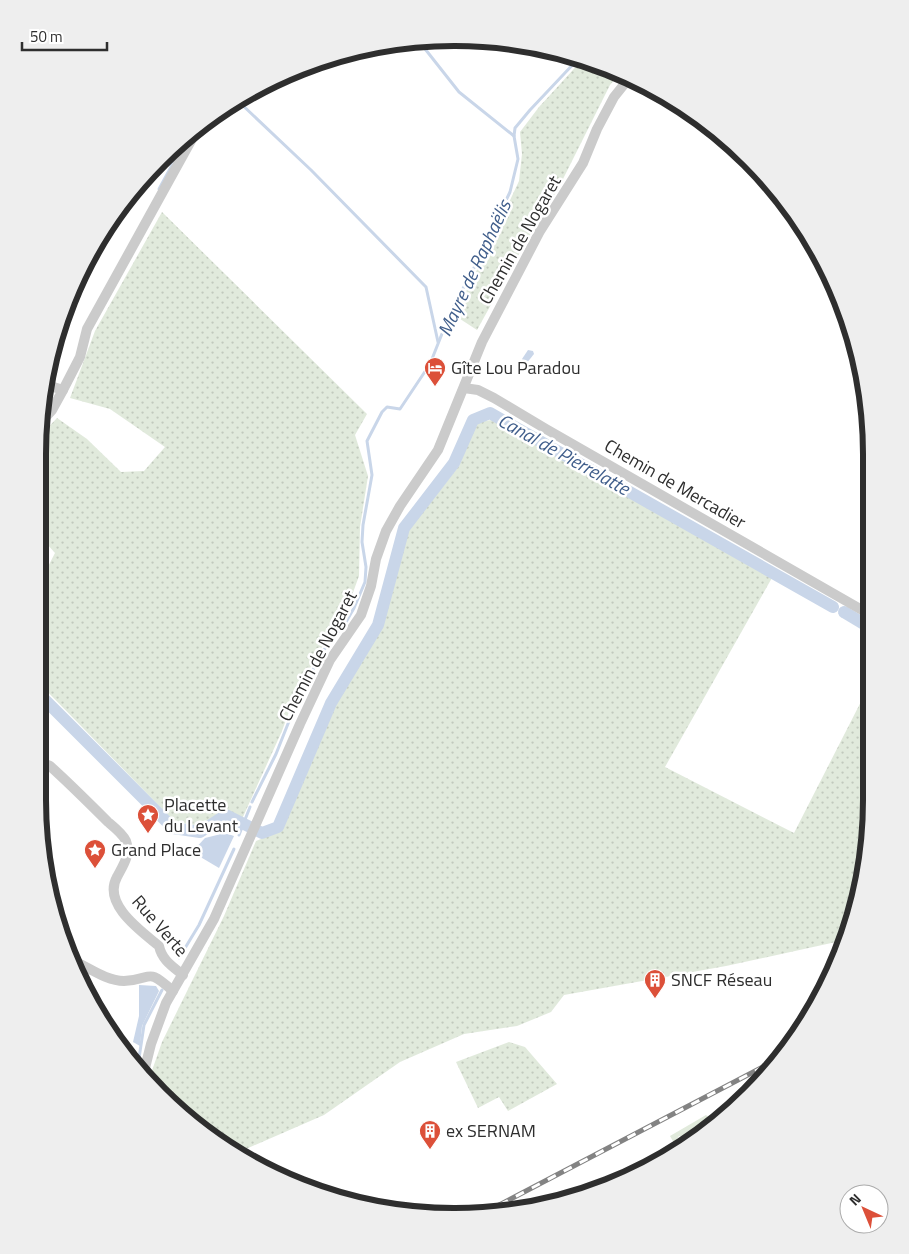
<svg xmlns="http://www.w3.org/2000/svg" width="909" height="1254" font-family="'Titillium Web',sans-serif">
	<style>
		.grass { fill: url(#grass-dots) }
		.garden { fill: #e1eadc }
		.water { fill: #c9d6e9 }
		.lines { fill: none; stroke-linecap: round; stroke-linejoin: round }
		.stream { stroke: #c9d6e9; stroke-width: 3 }
		.canal { stroke: #c9d6e9; stroke-width: 12 }
		.street { stroke: #cbcbcb; stroke-width: 10 }
		.rail-casing { stroke: #838383; stroke-width: 5 }
		.rail { stroke: #fff; stroke-width: 3; stroke-dasharray: 9; stroke-linecap: butt }
		.labels { text-anchor: middle; stroke-width: 5; stroke-linejoin: round; paint-order: stroke }
		.street-label { font-size: 18px; fill: #2e2e2e; stroke: #fff }
		.poi-label { font-size: 18px; fill: #2e2e2e; stroke: #fff; text-anchor: start }
		.water-label { font-size: 19px; font-style: italic; fill: #405e8b; stroke: #fff }
		.rim { fill: none; stroke: #2e2e2e; stroke-width: 6 }
	</style>
	<defs>
		<pattern id="grass-dots" width="8" height="8" patternUnits="userSpaceOnUse" patternTransform="scale(1.25)"><rect width="8" height="8" fill="#e1eadc"/><path d="M2 2h.1M6 6h.1" fill="none" stroke="#c1c9bd" stroke-width="1.8" stroke-linecap="round"/></pattern>
	</defs>
	<rect width="100%" height="100%" fill="#fff"/>
	<!-- grass -->
	<g class="grass">
		<path d="M583 59 620 73 610 85 559 187 528 238 477 330 454 315 482 260 519 181 522 154 520 132 539 107Z"/>
		<path d="M162 212 367 414 355 435 368 476 360 527 359 576 347 609 319 652 295 695 282 731 242 819 226 810 200 827 174 821 38 682V586L55 553 38 534V454L39 437 57 418 87 439 121 472 144 471 165 447 110 409 70 398 95 331Z"/>
		<path d="M492 420 773 576 665 767 794 833 870 684 871 826 857 907 845 940 726 966 564 995 551 1012 517 1026 464 1034 400 1062 324 1115 239 1152 180 1113 149 1079 162 1042 224 916 256 841 281 831 335 702 382 625 407 532 459 466 476 422Z"/>
		<path d="M509 1042 525 1047 557 1084 508 1111 499 1097 478 1108 456 1062Z"/>
	</g>
	<!-- garden -->
	<path class="garden" d="M706 1115 710 1118 699 1132 687 1139 679 1136 674 1143 670 1136Z"/>
	<!-- water -->
	<g class="water">
		<path d="M528 350 533 351 534 354 526 364 524 363 522 359Z"/>
		<path d="M225 833 234 836 219 868 192 852 205 838Z"/>
		<path d="M139 985 156 986 159 991 142 1026 140 1046 133 1042 139 1016Z"/>
	</g>
	<g class="lines">
		<!-- stream -->
		<g class="stream">
			<path d="M418 40 459 92 514 136"/>
			<path d="M237 100 311 170 426 287 438 342"/>
			<path d="M159 189 189 134"/>
			<path d="M252 802 276 754 299 696 323 651 346 622 354 608 365 582 366 567 362 542 363 525 372 475 367 441 382 412 387 407 400 409 430 364 451 311 473 270 510 192 518 159 514 136 515 128 530 110 579 58"/>
			<path d="M239 835 250 807"/>
			<path d="M179 958 199 925 234 849"/>
			<path d="M138 1065 144 1025 162 990"/>
		</g>
		<!-- canal -->
		<g class="canal">
			<path d="M844 612 869 627"/>
			<path d="M38 693 173 828 200 832 226 815 250 827"/>
			<path d="M258 831 262 833 278 827 331 703 378 625 404 528 454 463 473 420 490 413 833 607"/>
		</g>
		<!-- street -->
		<g class="street">
			<path d="M464 388 478 390 494 398 546 429 869 614"/>
			<path d="M63 390 80 357 87 329 198 128"/>
			<path d="M41 422 52 410 63 390 44 384"/>
			<path d="M38 763 45 764 50 766C70 784 89 803 108 822 114 827 123 834 126 841 131 855 123 865 117 877 102 904 141 931 159 946 162 960 172 966 183 975"/>
			<path d="M76 962C91 969 107 981 124 981 154 980 145 966 173 991"/>
			<path d="M144 1072 151 1044 166 1003 214 919 300 724 330 660 361 615 371 586 376 559 386 531 400 506 438 450 482 342 540 231 583 163 597 129 614 97 630 77"/>
		</g>
		<!-- rail casing -->
		<g class="rail-casing">
			<path id="rail" d="M484 1213 782 1057"/>
		</g>
		<!-- rail -->
		<use href="#rail" class="rail"/>
	</g>
	<!-- icons -->
	<defs>
		<g id="hotel-pin" transform="scale(1.125)"><path d="M0 17L-7.5 6A9.5 9.5 0 1 1 7.5 6Z" fill="#dc5039" stroke="#fff"/><path d="M-6-4.5h1.5V1H6V5H4.5V3h-9V5H-6ZM-4 0a1.8 1.8 0 1 1 3.6 0ZM.5 0V-2.5h3Q6-2.5 6 0Z" fill="#fff"/></g>
		<g id="sight-pin" transform="scale(1.125)"><path d="M0 17L-7.5 6A9.5 9.5 0 1 1 7.5 6Z" fill="#dc5039" stroke="#fff"/><path d="M0-6L1.8-2.2L6-1.7L2.9 1.2L3.7 5.4L0 3.3L-3.7 5.4L-2.9 1.2L-6-1.7L-1.8-2.2Z" fill="#fff"/></g>
		<g id="building-pin" transform="scale(1.125)"><path d="M0 17L-7.5 6A9.5 9.5 0 1 1 7.5 6Z" fill="#dc5039" stroke="#fff"/><path d="M-4-6H4V6H1V3H-1V6H-4ZM-2.5-4.3h1.7v1.8h-1.7ZM.8-4.3h1.7v1.8H.8ZM-2.5-1h1.7V.8h-1.7ZM.8-1h1.7V.8H.8Z" fill="#fff"/></g>
	</defs>
	<g fill-rule="evenodd">
		<use href="#hotel-pin" x="435" y="368"/>
		<use href="#sight-pin" x="148" y="815"/>
		<use href="#sight-pin" x="95" y="850"/>
		<use href="#building-pin" x="655" y="980"/>
		<use href="#building-pin" x="430" y="1131"/>
	</g>
	<g class="labels">
		<!-- street labels -->
		<g class="street-label">
			<text transform="translate(520 240) rotate(-60)" y="6">Chemin de Nogaret</text>
			<text transform="translate(675 484) rotate(30)" y="6">Chemin de Mercadier</text>
			<text transform="translate(318 656) rotate(-62)" y="6">Chemin de Nogaret</text>
			<text transform="translate(160 926) rotate(49)" y="6">Rue Verte</text>
		</g>
		<!-- poi labels -->
		<g class="poi-label">
			<text x="451" y="374">Gîte Lou Paradou</text>
			<text x="164" y="811">Placette<tspan x="164" dy="21">du Levant</tspan></text>
			<text x="111" y="856">Grand Place</text>
			<text x="671" y="986">SNCF Réseau</text>
			<text x="446" y="1137">ex SERNAM</text>
		</g>
		<!-- water labels -->
		<g class="water-label">
			<text transform="translate(474 268) rotate(-65)" y="7">Mayre de Raphaëlis</text>
			<text transform="translate(564 454) rotate(29)" y="7">Canal de Pierrelatte</text>
		</g>
	</g>
	<!-- crop -->
	<path d="M0 0H909V1254H0ZM454 46H455A408 408 0 0 1 863 454V800A408 408 0 0 1 455 1208H454A408 408 0 0 1 46 800V454A408 408 0 0 1 454 46Z" fill="#eee" fill-rule="evenodd"/>
	<path class="rim" d="M454 46H455A408 408 0 0 1 863 454V800A408 408 0 0 1 455 1208H454A408 408 0 0 1 46 800V454A408 408 0 0 1 454 46Z"/>
	<!-- north arrow -->
	<g transform="translate(864 1209) rotate(316)"><circle r="24" fill="#ffffff" stroke="#ababab"/>
	<path d="M0-4L9 19L0 12L-9 19Z" fill="#dc5039"/>
	<text y="-8" font-size="14" font-weight="bold" text-anchor="middle" fill="#2e2e2e">N</text>
	</g>
	<!-- scale -->
	<path d="M22 42v8h85v-8" fill="none" stroke="#2e2e2e" stroke-width="2.5"/>
	<text x="30" y="42" font-size="15" fill="#2e2e2e" stroke="#ffffff" stroke-width="4" paint-order="stroke">50 m</text>
</svg>
